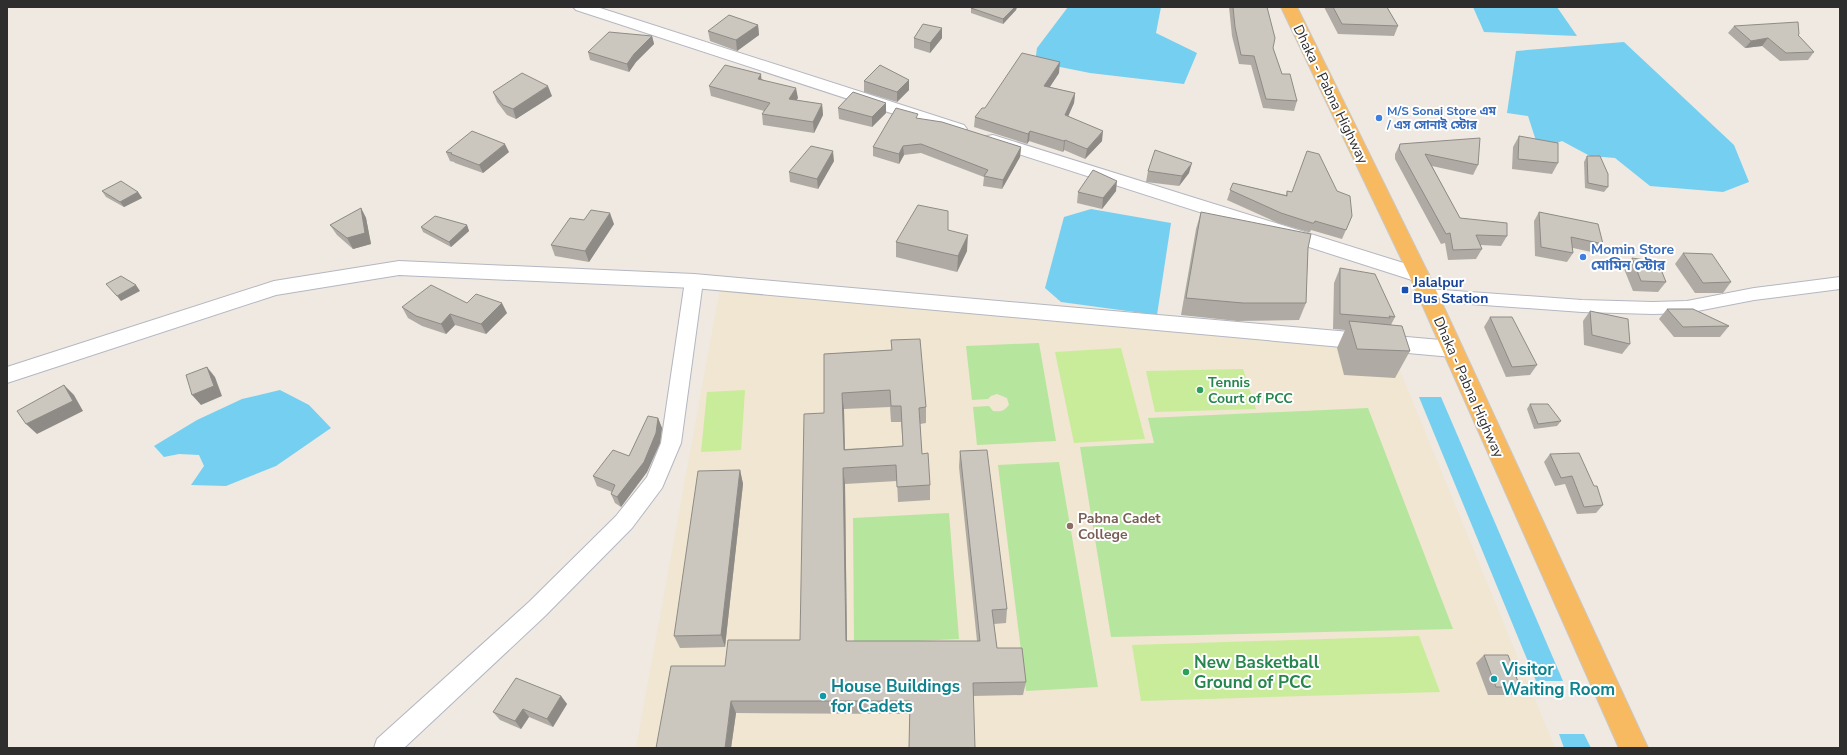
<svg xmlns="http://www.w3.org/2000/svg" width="1847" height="755" font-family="'Nunito Sans','Noto Sans Bengali',sans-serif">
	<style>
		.education { fill: #f0e6d1 }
		.green { fill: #b6e59e }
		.pitch { fill: #c9ec9a }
		.water { fill: #75cff0 }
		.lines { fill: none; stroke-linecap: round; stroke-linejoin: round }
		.minor-casing { stroke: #b4b7c1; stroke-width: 2 }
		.tertiary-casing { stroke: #b4b7c1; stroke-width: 2 }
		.trunk-casing { stroke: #c9c9c9; stroke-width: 2 }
		.minor { fill: #fff; fill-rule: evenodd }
		.tertiary { fill: #fff; fill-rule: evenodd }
		.trunk { fill: #f8ba60; fill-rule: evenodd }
		.wall { fill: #afaba4; fill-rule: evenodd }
		.shaded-wall { fill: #8e8b86 }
		.building { fill: #cbc7bf; stroke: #8e8b86; fill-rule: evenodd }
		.shop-dot { fill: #3f7fe0; stroke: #fff; stroke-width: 1.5 }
		.transit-dot { fill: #1a4fb4; stroke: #fff; stroke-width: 1.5 }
		.leisure-dot { fill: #2e9e5b; stroke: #fff; stroke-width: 1.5 }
		.education-dot { fill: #8d6e63; stroke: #fff; stroke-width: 1.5 }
		.culture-dot { fill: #0f9aa8; stroke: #fff; stroke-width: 1.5 }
		.labels { text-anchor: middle; stroke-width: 4; stroke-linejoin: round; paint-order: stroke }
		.far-shop-label { font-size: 12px; font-weight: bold; fill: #366cbe; stroke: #fff; text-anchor: start }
		.street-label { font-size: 14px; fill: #2e2e2e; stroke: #fff }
		.shop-label { font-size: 14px; font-weight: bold; fill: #366cbe; stroke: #fff; text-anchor: start }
		.transit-label { font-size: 14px; font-weight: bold; fill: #164399; stroke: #fff; text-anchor: start }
		.leisure-label { font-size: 14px; font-weight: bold; fill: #27864d; stroke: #fff; text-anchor: start }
		.education-label { font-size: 14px; font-weight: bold; fill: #785e54; stroke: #fff; text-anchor: start }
		.near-leisure-label { font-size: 17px; font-weight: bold; fill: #27864d; stroke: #fff; text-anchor: start }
		.near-culture-label { font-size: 17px; font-weight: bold; fill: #0d838f; stroke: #fff; text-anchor: start }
	</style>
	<rect width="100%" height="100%" fill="#efe9e1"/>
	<!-- education -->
	<path class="education" d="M720 289 1391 349 1555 748H636Z"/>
	<!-- green -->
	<g class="green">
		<path d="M1039 343 1056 441 977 445 973 407 989 406 993 411C1001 412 1004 411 1009 405L1007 398 997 394 991 396 988 399 972 400 966 346Z"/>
		<path d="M1368 408 1453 629 1111 637 1080 447 1154 443 1148 418Z"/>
		<path d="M1059 462 1098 687 1026 691 998 465Z"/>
		<path d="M949 513 959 639 854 644 853 518Z"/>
	</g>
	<!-- pitch -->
	<g class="pitch">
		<path d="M1121 348 1145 439 1074 443 1055 352Z"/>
		<path d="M1243 369 1256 409 1155 412 1146 371Z"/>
		<path d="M745 390 741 450 701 452 707 392Z"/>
		<path d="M1419 636 1440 692 1141 701 1132 645Z"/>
	</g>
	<!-- water -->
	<g class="water">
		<path d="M1068 7H1161L1156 33 1197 53 1184 84 1090 73 1035 62 1037 48Z"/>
		<path d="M1473 7H1557L1577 36 1484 32Z"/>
		<path d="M1624 42 1734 145 1749 182 1723 192 1650 186 1615 158 1590 156 1562 141 1539 150 1528 116 1507 113 1516 51Z"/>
		<path d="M1091 209 1171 223 1157 315 1061 302 1045 288 1064 217Z"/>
		<path d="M280 390 309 405 331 428 276 466 226 486 191 485 204 466 199 455 179 454 164 457 154 446 197 420 242 399Z"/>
		<path d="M1419 397H1441L1563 681H1536Z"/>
		<path d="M1559 734H1584L1591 748H1564Z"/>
	</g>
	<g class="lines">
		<!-- minor casing -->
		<g class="minor-casing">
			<g id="minor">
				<path d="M694 275 700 277 703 281 681 443 662 488 632 528 545 616 404 748H374L377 739 529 602 616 516 647 477 661 443 685 281 688 277Z"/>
				<path d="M1840 277V289L1754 300 1687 313 1653 314 1582 312 1428 301 1422 299 1419 295 1422 291 1428 289 1582 300 1653 302 1687 301 1754 288Z"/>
			</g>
		</g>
		<!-- tertiary casing -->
		<g class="tertiary-casing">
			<g id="tertiary">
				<path d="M573 7H597L964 125 967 129 964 133 958 134 952 133 576 10Z"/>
				<path d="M993 135 1426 270 1429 275 1426 280 1419 282 1412 280 987 144 984 140 987 136Z"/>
				<path d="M399 261 694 274 1452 341 1460 343 1463 349 1460 355 1452 357 694 288 399 275 276 295 7 383V367L274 281Z"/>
			</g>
		</g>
		<!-- trunk casing -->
		<g class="trunk-casing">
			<path id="trunk" d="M1281 7H1297L1429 275 1648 748H1619L1409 275Z"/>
		</g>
		<!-- minor -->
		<use href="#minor" class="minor"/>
		<!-- tertiary -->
		<use href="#tertiary" class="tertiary"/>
		<!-- trunk -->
		<use href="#trunk" class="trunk"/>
	</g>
	<!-- wall -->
	<g class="wall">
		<path d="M972 7H1017L1016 10 1003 24 971 13V8Z"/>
		<path d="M1229 7H1267L1273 48 1282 74 1297 101 1294 111 1263 108 1251 65 1239 64 1232 36Z"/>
		<path d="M1324 7H1387L1388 9 1398 26 1394 36 1338 34Z"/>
		<path d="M758 25 759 35 737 51 710 41 708 31Z"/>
		<path d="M1734 26 1799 34V36L1814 52 1808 60 1780 61 1762 46 1745 48 1728 33Z"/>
		<path d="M942 28V38L930 53 914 48V38Z"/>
		<path d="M652 36 654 44 636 62 629 72 590 60 588 52Z"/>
		<path d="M1059 73 1050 87 1075 93 1074 103 1068 116 1102 141 1085 159 1064 150 1063 152 1029 141 1027 144 974 127 975 117 985 108Z"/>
		<path d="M762 79 798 98 796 100 822 104 823 115 814 133 763 125 762 114 764 111 711 96 709 86Z"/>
		<path d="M909 80V90L897 102 864 92V81Z"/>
		<path d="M493 92 552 96 516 119 507 115 497 102Z"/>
		<path d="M838 108 886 113 872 127 839 119Z"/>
		<path d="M918 118 1021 147 1020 157 1002 189 983 186 984 177 921 153 904 155 899 164 873 156V147Z"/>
		<path d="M1519 136 1558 163 1552 174 1512 169 1513 147Z"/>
		<path d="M1400 144 1478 165 1473 175 1432 166 1460 218 1507 236 1501 246 1480 245 1482 249 1476 259 1448 260 1445 243 1441 244 1395 159V154Z"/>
		<path d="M446 152H509L483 173 455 163 454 162 450 161Z"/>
		<path d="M1587 156 1608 187 1604 192 1585 188 1584 162Z"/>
		<path d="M834 161 818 189 790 182 789 172Z"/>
		<path d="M1148 171 1189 173 1179 186 1146 182Z"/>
		<path d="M1233 183 1286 195 1287 191 1292 192 1337 191 1352 216 1342 239 1311 230 1310 232H1308L1278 223 1227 200Z"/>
		<path d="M102 191 138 192 142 198 124 207 106 197Z"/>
		<path d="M1116 191 1102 209 1077 203 1078 192Z"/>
		<path d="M361 208 366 218 371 244 353 249 337 235 330 225Z"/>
		<path d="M1201 212 1308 248 1306 303 1299 320 1237 321 1181 315 1196 229Z"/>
		<path d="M1539 212 1603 244 1596 253 1573 248V253L1567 262 1535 256 1534 221Z"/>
		<path d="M584 220 614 224 589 262 555 256 551 245Z"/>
		<path d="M467 225 469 231 451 247 423 232 421 227Z"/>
		<path d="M948 230 967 251 957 272 896 257V242Z"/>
		<path d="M1683 253 1731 282 1723 293H1695L1675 264Z"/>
		<path d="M1632 258 1666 282 1658 292 1633 291 1624 269Z"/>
		<path d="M1340 268 1395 317 1391 325 1410 351 1395 378 1344 375 1337 348 1345 330 1333 329 1334 283Z"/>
		<path d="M467 303 507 313 486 334 455 325 446 334 422 326 408 318 402 307Z"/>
		<path d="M1667 309 1729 326 1720 337H1674L1659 319Z"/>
		<path d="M1590 311 1630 344 1622 354 1584 345 1583 321Z"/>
		<path d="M1490 317 1537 365 1530 375 1506 377 1484 327Z"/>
		<path d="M891 340 926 407V423L920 424 922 454 930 485V500L898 502 897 481 845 484 847 641H977L959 467 960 451 1007 609 1006 623 994 624 997 648 1026 682 1023 695 973 696 910 714 736 713 731 748 725 666 800 640 824 413V354L892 350ZM890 407 891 422H901L903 446 845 449 844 409Z"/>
		<path d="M1530 404 1561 421 1557 426 1534 429 1527 409Z"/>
		<path d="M658 418 662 428 660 443 647 472 621 507 615 503 611 494 612 492 597 486 593 476 629 456Z"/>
		<path d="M1550 454 1594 486 1603 505 1596 513 1577 514 1565 484 1555 486 1544 462Z"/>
		<path d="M740 470 743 484 725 647 680 648 674 636Z"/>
		<path d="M1484 655 1520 687 1511 695H1488L1476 663Z"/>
		<path d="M561 696 567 704 553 727 529 717 521 729 500 720 493 712Z"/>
	</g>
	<!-- shaded-wall -->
	<g class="shaded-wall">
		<path d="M1015 7H1017L1016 10 1003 24V19Z"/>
		<path d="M758 25 759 35 737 51 736 40Z"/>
		<path d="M942 28V38L930 53V43Z"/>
		<path d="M652 36 654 44 636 62 629 72 627 64 634 54Z"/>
		<path d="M1768 38 1762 46 1745 48 1751 41Z"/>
		<path d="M1060 62 1059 73 1043 97 1044 86Z"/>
		<path d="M761 74 762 85 758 79Z"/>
		<path d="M909 80V90L897 102V92Z"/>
		<path d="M548 86 552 96 516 119 513 109Z"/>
		<path d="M796 88 798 98 790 109 789 99Z"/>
		<path d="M1075 93 1074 103 1064 126 1065 115Z"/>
		<path d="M886 103V113L872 127V117Z"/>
		<path d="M822 104 823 115 814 133 813 122Z"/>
		<path d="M1030 131 1029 141 1027 144 1028 134Z"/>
		<path d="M1103 131 1102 141 1085 159 1087 149Z"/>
		<path d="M1065 140 1064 150 1063 152 1064 141Z"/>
		<path d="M505 144 509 152 483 173 479 165Z"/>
		<path d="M903 146 904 155 899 164V154Z"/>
		<path d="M1021 147 1020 157 1002 189 1003 180Z"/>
		<path d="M833 151 834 161 818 189 817 179Z"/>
		<path d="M1192 163 1189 173 1179 186 1182 176Z"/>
		<path d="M1117 181 1116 191 1102 209 1103 198Z"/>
		<path d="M138 192 142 198 124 207 120 202Z"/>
		<path d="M361 208 366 218 371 244 353 249 347 238Z"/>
		<path d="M610 213 614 224 589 262 585 251Z"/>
		<path d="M467 225 469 231 451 247 449 242Z"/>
		<path d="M968 235 967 251 957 272 958 256Z"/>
		<path d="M136 285 140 291 121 301 117 296Z"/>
		<path d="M502 303 507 313 486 334 481 324Z"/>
		<path d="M450 314 455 325 446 334 441 324Z"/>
		<path d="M207 367 215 377 222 396 201 405 192 395Z"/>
		<path d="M64 385 74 395 83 411 37 434 26 424Z"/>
		<path d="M842 393 844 409 845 465 844 450Z"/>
		<path d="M658 418 662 428 660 443 647 472 621 507 617 497Z"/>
		<path d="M843 468 845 484 847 654 846 641Z"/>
		<path d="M740 470 743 484 725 647 721 635Z"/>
		<path d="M561 696 567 704 553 727 547 719Z"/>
		<path d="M731 701 736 713 731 748H725Z"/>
		<path d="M523 709 529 717 521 729 515 721Z"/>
	</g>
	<!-- building -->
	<g class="building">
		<path d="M972 7H1015L1003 19 971 8Z"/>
		<path d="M1233 7H1267L1275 38 1273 48 1282 74H1290L1297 101 1266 99 1254 56 1241 55 1235 27Z"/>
		<path d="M1333 7H1387L1388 9 1398 26 1342 24Z"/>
		<path d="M729 15 758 25 736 40 708 31Z"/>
		<path d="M1798 22 1799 34 1798 35 1814 52 1786 53 1768 38 1751 41 1734 26Z"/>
		<path d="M923 24 942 28 930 43 914 38Z"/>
		<path d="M609 32 652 36 634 54 627 64 588 52Z"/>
		<path d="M1022 53 1060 62 1044 86 1075 93 1065 115 1103 131 1087 149 1065 140 1064 141 1030 131 1028 134 975 117 982 108H985Z"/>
		<path d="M725 65 761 74 758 79 796 88 789 99 822 104 813 122 762 114 770 103 709 86Z"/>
		<path d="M880 65 909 80 897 92 864 81Z"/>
		<path d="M522 73 548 86 513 109 503 105 493 92Z"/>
		<path d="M853 92 886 103 872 117 838 108Z"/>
		<path d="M896 108 918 114 916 118 942 122 1021 147 1003 180 984 176 988 170 921 144 903 146 899 154 873 147Z"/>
		<path d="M472 131 505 144 479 165 451 154 452 153 446 152Z"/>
		<path d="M1519 136 1558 143V163L1518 159Z"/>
		<path d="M1480 138 1478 165 1425 154 1460 218 1507 223V236L1476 235 1482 249 1453 250 1450 233 1446 234 1399 149 1400 144Z"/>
		<path d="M811 146 833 151 817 179 789 172Z"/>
		<path d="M1155 150 1192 163 1182 176 1148 171Z"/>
		<path d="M1307 151 1319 154 1337 191 1350 196 1352 216 1346 230 1315 221 1314 223H1312L1281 213 1230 190 1233 183 1287 196V191L1292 192Z"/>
		<path d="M1587 156H1600L1608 174V187L1588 183Z"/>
		<path d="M1093 170 1117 181 1103 198 1078 192Z"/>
		<path d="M121 181 138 192 120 202 102 191Z"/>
		<path d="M918 205 948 211V230L968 235 958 256 896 242Z"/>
		<path d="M361 208 365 233 347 238 330 225Z"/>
		<path d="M591 210 610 213 585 251 551 245 570 218 584 220Z"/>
		<path d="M1201 212 1311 234 1308 248 1306 303H1243L1186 298Z"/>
		<path d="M1539 212 1598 224 1603 244 1571 237 1573 253 1541 247Z"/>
		<path d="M435 216 467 225 449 242 421 227Z"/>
		<path d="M1683 253 1712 254 1731 282 1703 283Z"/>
		<path d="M1632 258 1658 262 1666 282 1641 281Z"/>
		<path d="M1340 268 1375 274 1395 317 1389 316 1390 318 1340 314Z"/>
		<path d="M121 276 136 285 117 296 106 284Z"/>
		<path d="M431 285 467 303 476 294 502 303 481 324 450 314 441 324 416 316 402 307Z"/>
		<path d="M1667 309H1693L1729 326 1683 327Z"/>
		<path d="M1590 311 1628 319 1630 344 1592 335Z"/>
		<path d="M1490 317H1512L1537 365 1512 367Z"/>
		<path d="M1349 321 1402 326 1410 351 1357 349Z"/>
		<path d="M920 339 926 407 919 408 922 454 928 453 930 485 897 487 896 465 843 468 846 641H980L960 451 987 450 1007 609 992 610 997 648H1022L1026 682 973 683 975 748H909L910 701H731L725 748H656L671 666H725L728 640H800L804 414 824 413V354L892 350 891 340ZM890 390 891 406H901L903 446 844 450 842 393Z"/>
		<path d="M207 367 214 386 192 395 186 375Z"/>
		<path d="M64 385 73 401 26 424 17 411Z"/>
		<path d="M1530 404H1548L1561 421 1538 424Z"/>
		<path d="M648 416 658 418 656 433 644 462 617 497 611 494 615 485 593 476 613 450 629 456Z"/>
		<path d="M1579 453 1594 486H1597L1603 505 1584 507 1572 476 1561 478 1550 454Z"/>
		<path d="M740 470 721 635 674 636 698 471Z"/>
		<path d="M1484 655H1508L1520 687H1496Z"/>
		<path d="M516 678 561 696 547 719 523 709 515 721 493 712Z"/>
	</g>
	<!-- markers -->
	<g class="shop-dot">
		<circle cx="1379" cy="118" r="4"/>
		<circle cx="1583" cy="257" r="4"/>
	</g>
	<rect class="transit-dot" x="1401" y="286" width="8" height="8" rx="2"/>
	<g class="leisure-dot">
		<circle cx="1200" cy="390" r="4"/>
		<circle cx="1186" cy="672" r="4"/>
	</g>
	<circle class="education-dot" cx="1070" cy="526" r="4"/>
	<g class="culture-dot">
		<circle cx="1494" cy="679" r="4"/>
		<circle cx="823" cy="696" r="4"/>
	</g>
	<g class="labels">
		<!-- far-shop labels -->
		<g class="far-shop-label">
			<text x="1387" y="115">M/S Sonai Store এম<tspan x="1387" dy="14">/ এস সোনাই স্টোর</tspan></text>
		</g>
		<!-- street labels -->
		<g class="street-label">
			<text transform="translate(1331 94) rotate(64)" y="5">Dhaka - Pabna Highway</text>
			<text transform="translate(1469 387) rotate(66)" y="5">Dhaka - Pabna Highway</text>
		</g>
		<!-- shop labels -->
		<g class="shop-label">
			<text x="1591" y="254">Momin Store<tspan x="1591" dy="16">মোমিন স্টোর</tspan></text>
		</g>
		<!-- transit labels -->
		<g class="transit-label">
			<text x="1413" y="287">Jalalpur<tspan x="1413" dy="16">Bus Station</tspan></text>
		</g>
		<!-- leisure labels -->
		<g class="leisure-label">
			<text x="1208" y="387">Tennis<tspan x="1208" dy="16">Court of PCC</tspan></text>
		</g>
		<!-- education labels -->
		<g class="education-label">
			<text x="1078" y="523">Pabna Cadet<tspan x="1078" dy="16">College</tspan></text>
		</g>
		<!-- near-leisure labels -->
		<g class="near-leisure-label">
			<text x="1194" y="668">New Basketball<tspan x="1194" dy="20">Ground of PCC</tspan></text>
		</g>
		<!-- near-culture labels -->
		<g class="near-culture-label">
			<text x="1502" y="675">Visitor<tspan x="1502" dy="20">Waiting Room</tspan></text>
			<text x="831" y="692">House Buildings<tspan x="831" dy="20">for Cadets</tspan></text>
		</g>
	</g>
	<!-- border -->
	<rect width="1847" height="755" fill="none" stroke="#2e2e2e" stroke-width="16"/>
</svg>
